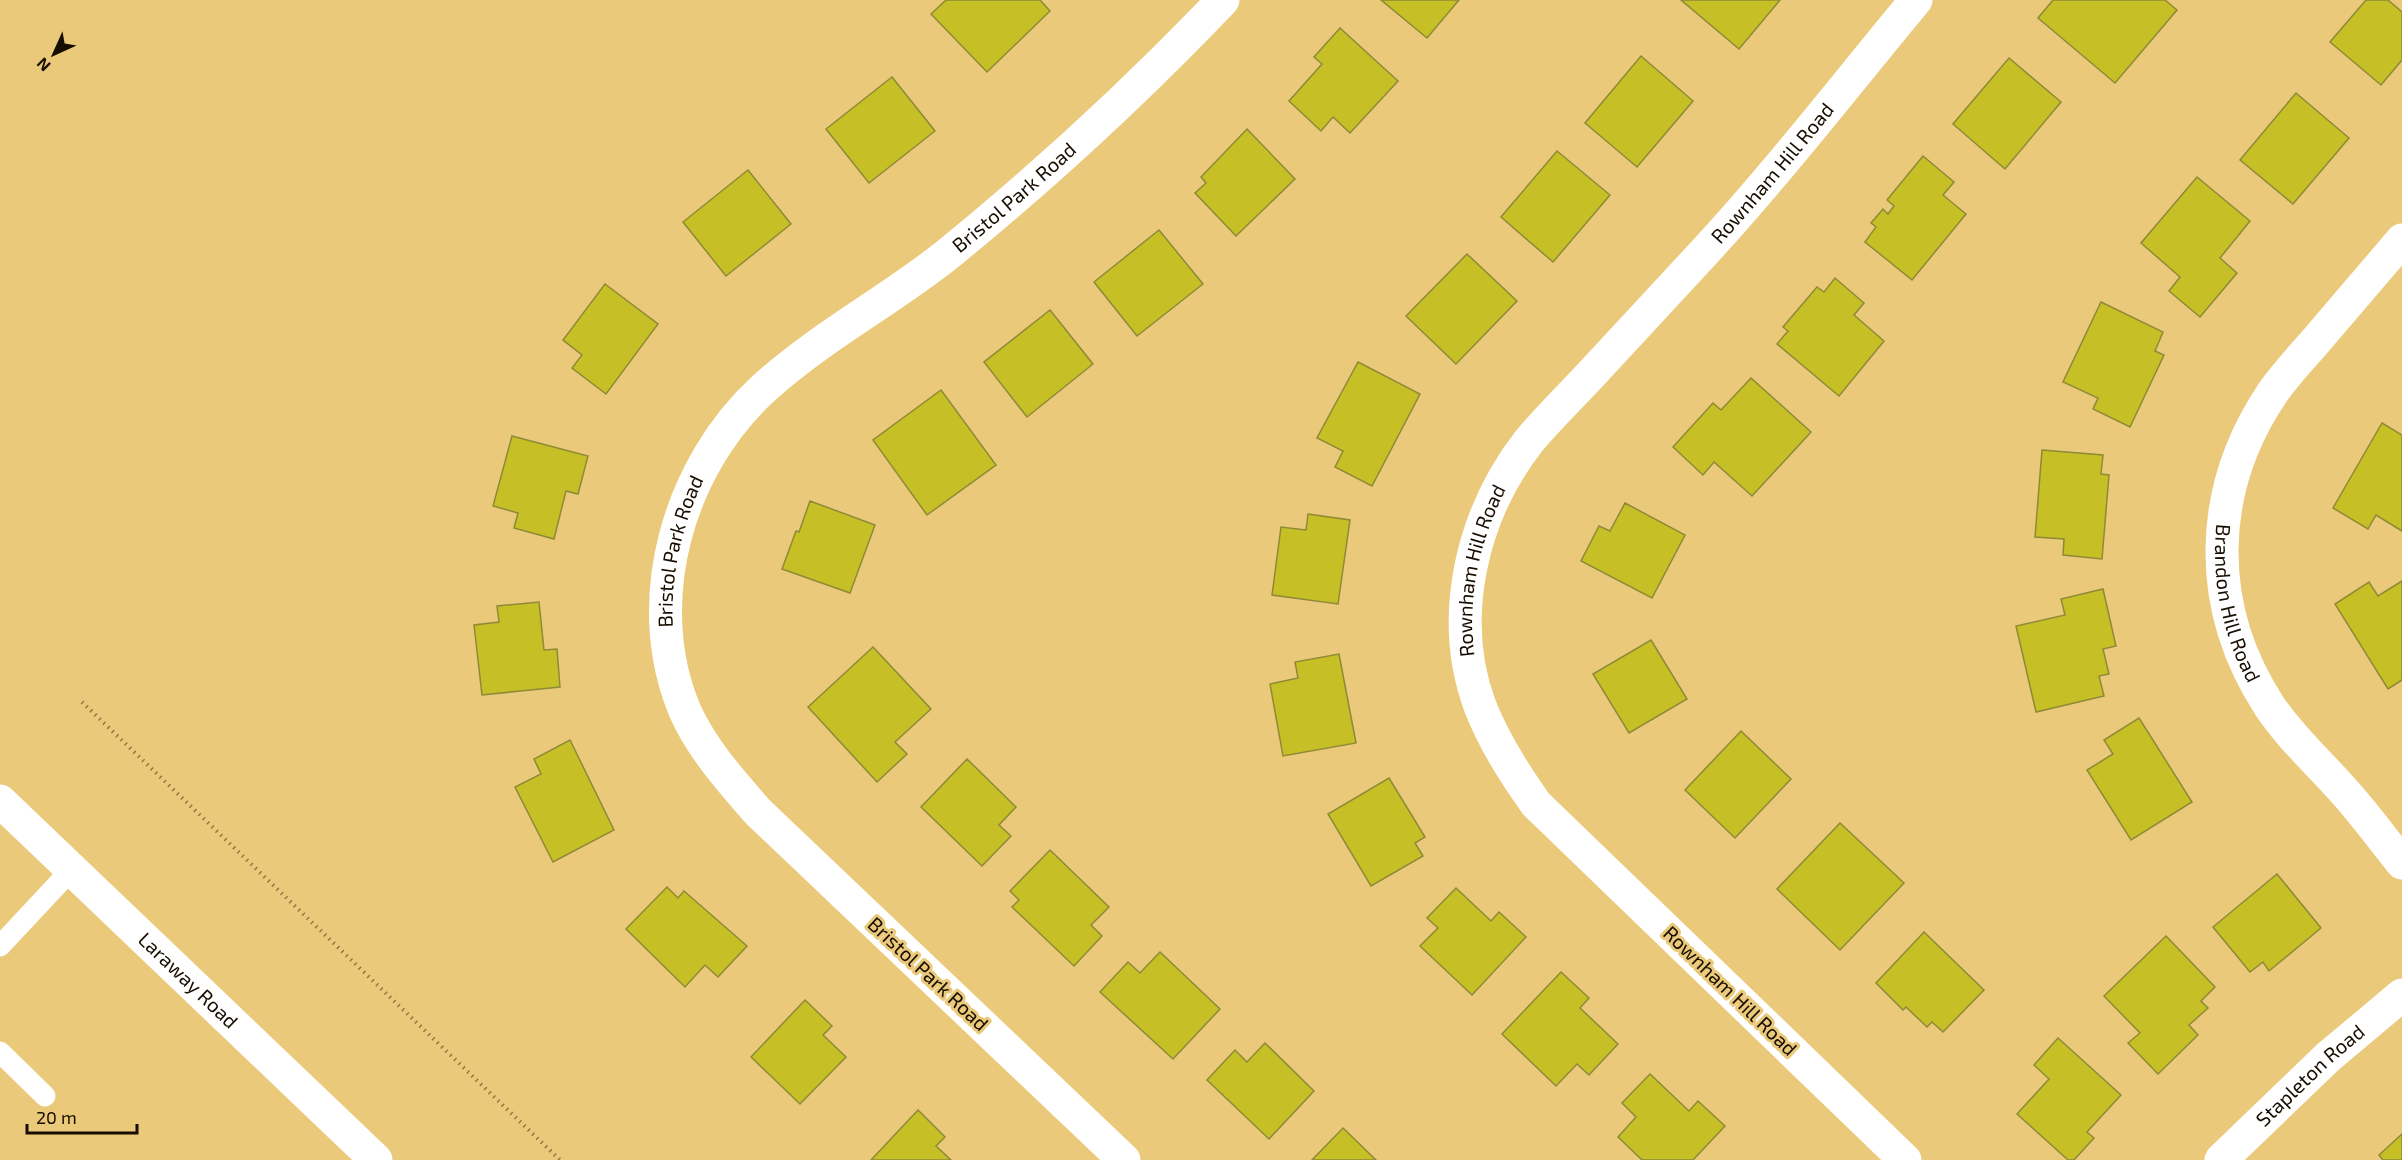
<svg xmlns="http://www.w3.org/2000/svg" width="2402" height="1160" font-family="'Exo 2',sans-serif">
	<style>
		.building { fill: #c6bf25; stroke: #8e8a37; stroke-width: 1.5 }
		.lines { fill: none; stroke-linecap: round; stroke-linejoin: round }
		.path { stroke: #917946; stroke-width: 4; stroke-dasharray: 1.5 4.5; stroke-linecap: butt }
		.service { stroke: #fff; stroke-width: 21 }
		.minor { stroke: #fff; stroke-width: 33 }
		.secondary { stroke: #fff; stroke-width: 33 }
		.labels { text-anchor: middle; stroke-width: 6; stroke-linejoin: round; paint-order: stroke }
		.street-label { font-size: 20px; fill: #170d00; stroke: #ebc97a }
	</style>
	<rect width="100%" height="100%" fill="#ebc97a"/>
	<!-- building -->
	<g class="building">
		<path d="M946 0H1040L1050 11 987 72 931 14Z"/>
		<path d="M1381 0H1459L1427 38Z"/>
		<path d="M1681 0H1780L1739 49Z"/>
		<path d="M2053 0H2165L2177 10 2115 83 2038 18Z"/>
		<path d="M2366 0H2388L2402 12V60L2381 85 2330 42Z"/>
		<path d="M1340 28 1398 81 1350 133 1333 117 1321 131 1289 101 1322 64 1314 57Z"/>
		<path d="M1641 56 1693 101 1637 167 1585 123Z"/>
		<path d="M2009 58 2061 102 2005 169 1953 124Z"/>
		<path d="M892 77 935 131 869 183 826 129Z"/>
		<path d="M2296 93 2349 138 2293 204 2240 160Z"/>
		<path d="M1247 129 1295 179 1236 236 1195 193 1206 183 1201 177Z"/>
		<path d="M1557 151 1610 195 1553 262 1501 217Z"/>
		<path d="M1923 156 1954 182 1943 195 1966 214 1912 280 1865 242 1876 227 1871 223 1883 209 1888 214 1894 206 1887 200Z"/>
		<path d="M748 170 791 224 726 276 683 222Z"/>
		<path d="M2197 177 2250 221 2220 258 2237 273 2200 317 2169 291 2180 277 2141 243Z"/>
		<path d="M1159 230 1203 284 1137 336 1094 282Z"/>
		<path d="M1467 254 1517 301 1456 364 1406 316Z"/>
		<path d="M1835 278 1864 303 1854 315 1884 341 1839 396 1777 344 1788 331 1783 327 1817 287 1824 292Z"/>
		<path d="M605 284 658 324 606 394 572 368 582 355 563 340Z"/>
		<path d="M2101 302 2163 332 2155 351 2164 355 2130 427 2093 409 2098 398 2063 382Z"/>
		<path d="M1050 310 1093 364 1027 417 984 362Z"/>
		<path d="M1358 362 1420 394 1372 486 1335 467 1343 451 1317 438Z"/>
		<path d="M1751 378 1811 432 1752 496 1714 462 1703 475 1673 447 1713 403 1721 410Z"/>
		<path d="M941 390 996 465 927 515 873 440Z"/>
		<path d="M2382 423 2402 435V531L2376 515 2368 529 2333 508Z"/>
		<path d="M512 436 588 456 578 494 566 491 554 539 514 528 518 513 493 506Z"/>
		<path d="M2042 450 2103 455 2101 474 2109 475 2102 559 2063 555 2064 539 2035 537Z"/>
		<path d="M810 501 875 525 850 593 782 569 796 531 799 532Z"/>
		<path d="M1625 503 1685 535 1652 598 1581 561 1599 526 1610 531Z"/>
		<path d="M1308 514 1350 520 1338 604 1272 595 1281 527 1306 530Z"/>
		<path d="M2402 581V680L2388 689 2335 604 2369 582 2378 596Z"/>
		<path d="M2103 589 2116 646 2103 649 2109 674 2099 676 2104 696 2036 712 2016 626 2065 615 2061 599Z"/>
		<path d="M539 602 544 650 557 649 560 687 482 695 474 625 499 622 497 606Z"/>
		<path d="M1651 640 1687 699 1629 733 1593 674Z"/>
		<path d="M873 647 931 709 895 742 907 754 877 782 808 707Z"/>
		<path d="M1339 654 1356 743 1283 756 1270 684 1298 678 1295 662Z"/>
		<path d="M2139 718 2192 802 2131 840 2087 770 2113 754 2104 740Z"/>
		<path d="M1741 731 1791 779 1735 838 1685 790Z"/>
		<path d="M570 740 614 830 553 862 515 787 541 774 534 759Z"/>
		<path d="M967 759 1016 807 999 825 1011 836 982 866 921 807Z"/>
		<path d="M1389 778 1425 837 1415 843 1423 856 1371 886 1328 814Z"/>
		<path d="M1840 823 1904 883 1840 950 1777 889Z"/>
		<path d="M1050 850 1109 907 1091 925 1102 936 1074 966 1012 907 1019 900 1010 891Z"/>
		<path d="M2277 874 2321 928 2269 971 2263 962 2250 972 2213 927Z"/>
		<path d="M667 887 678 898 684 891 747 946 718 977 705 965 685 987 626 929Z"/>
		<path d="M1456 888 1491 921 1499 912 1526 937 1472 995 1420 946 1438 928 1427 918Z"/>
		<path d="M1924 932 1984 990 1943 1032 1932 1022 1927 1027 1906 1007 1903 1010 1876 983Z"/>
		<path d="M2166 936 2215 987 2201 1001 2208 1008 2189 1025 2198 1035 2158 1074 2128 1043 2140 1033 2104 996Z"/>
		<path d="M1160 952 1220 1009 1173 1059 1100 992 1128 962 1140 973Z"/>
		<path d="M1561 972 1589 998 1580 1008 1618 1044 1589 1075 1577 1064 1556 1086 1502 1034Z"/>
		<path d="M805 1000 832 1026 823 1035 846 1057 800 1104 751 1057Z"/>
		<path d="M2058 1038 2121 1095 2087 1132 2094 1138 2074 1160H2068L2017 1114 2049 1079 2034 1065Z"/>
		<path d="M1265 1043 1314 1091 1269 1139 1207 1080 1235 1050 1247 1062Z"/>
		<path d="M1650 1074 1689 1111 1698 1101 1725 1126 1693 1160H1642L1618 1137 1636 1117 1622 1103Z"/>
		<path d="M918 1110 945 1137 936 1146 951 1160H871Z"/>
		<path d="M1343 1128 1376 1160H1312Z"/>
		<path d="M2402 1134V1160H2383L2379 1155Z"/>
	</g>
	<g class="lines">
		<!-- path -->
		<path class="path" d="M82 702 560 1160"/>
		<!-- service -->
		<g class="service">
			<path d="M0 946 72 869"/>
			<path d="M0 1052 45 1096"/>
		</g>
		<!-- minor -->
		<g class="minor">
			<path id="s1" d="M2402 240C2373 274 2343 309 2314 343 2300 359 2285 375 2273 392 2206 491 2205 608 2270 707 2291 738 2318 762 2342 789 2363 812 2382 838 2402 863"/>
			<path id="s2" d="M1124 1160 758 812C731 781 702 749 685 711 639 602 678 466 764 388 820 337 889 301 948 254 1045 175 1137 90 1223 0"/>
			<path id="s3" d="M1905 1160 1536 804C1514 773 1494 742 1480 706 1447 617 1472 514 1529 441 1550 416 1574 393 1596 369 1634 328 1672 287 1710 246 1782 167 1848 82 1916 0"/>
			<path id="s4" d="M2221 1160 2328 1057 2402 995"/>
		</g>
		<!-- secondary -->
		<path class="secondary" id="s5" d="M0 801 376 1160"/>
	</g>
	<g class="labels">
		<!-- street labels -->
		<g class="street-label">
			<text dy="7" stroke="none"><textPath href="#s3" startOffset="1269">Rownham Hill Road</textPath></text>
			<text dy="7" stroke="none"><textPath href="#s2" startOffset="1298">Bristol Park Road</textPath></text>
			<text dy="7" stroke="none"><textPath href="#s2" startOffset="794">Bristol Park Road</textPath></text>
			<text dy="7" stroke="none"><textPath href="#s3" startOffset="765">Rownham Hill Road</textPath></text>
			<text dy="7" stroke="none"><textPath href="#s1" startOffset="423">Brandon Hill Road</textPath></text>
			<text transform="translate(928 974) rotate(43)" y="7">Bristol Park Road</text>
			<text dy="7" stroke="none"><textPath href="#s5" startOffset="260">Laraway Road</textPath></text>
			<text transform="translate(1730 991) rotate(44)" y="7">Rownham Hill Road</text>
			<text dy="7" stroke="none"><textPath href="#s4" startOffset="123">Stapleton Road</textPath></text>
		</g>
	</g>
	<!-- north arrow -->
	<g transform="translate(54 54) rotate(225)" stroke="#ebc97a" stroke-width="4.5" paint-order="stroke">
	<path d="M0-4.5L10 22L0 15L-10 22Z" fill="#170d00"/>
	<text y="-9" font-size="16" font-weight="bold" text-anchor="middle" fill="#170d00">N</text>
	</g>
	<!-- scale -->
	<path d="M27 1124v9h110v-9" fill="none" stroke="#170d00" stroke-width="3"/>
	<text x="36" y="1124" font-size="18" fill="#170d00" stroke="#ebc97a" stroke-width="4.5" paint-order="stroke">20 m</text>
</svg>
